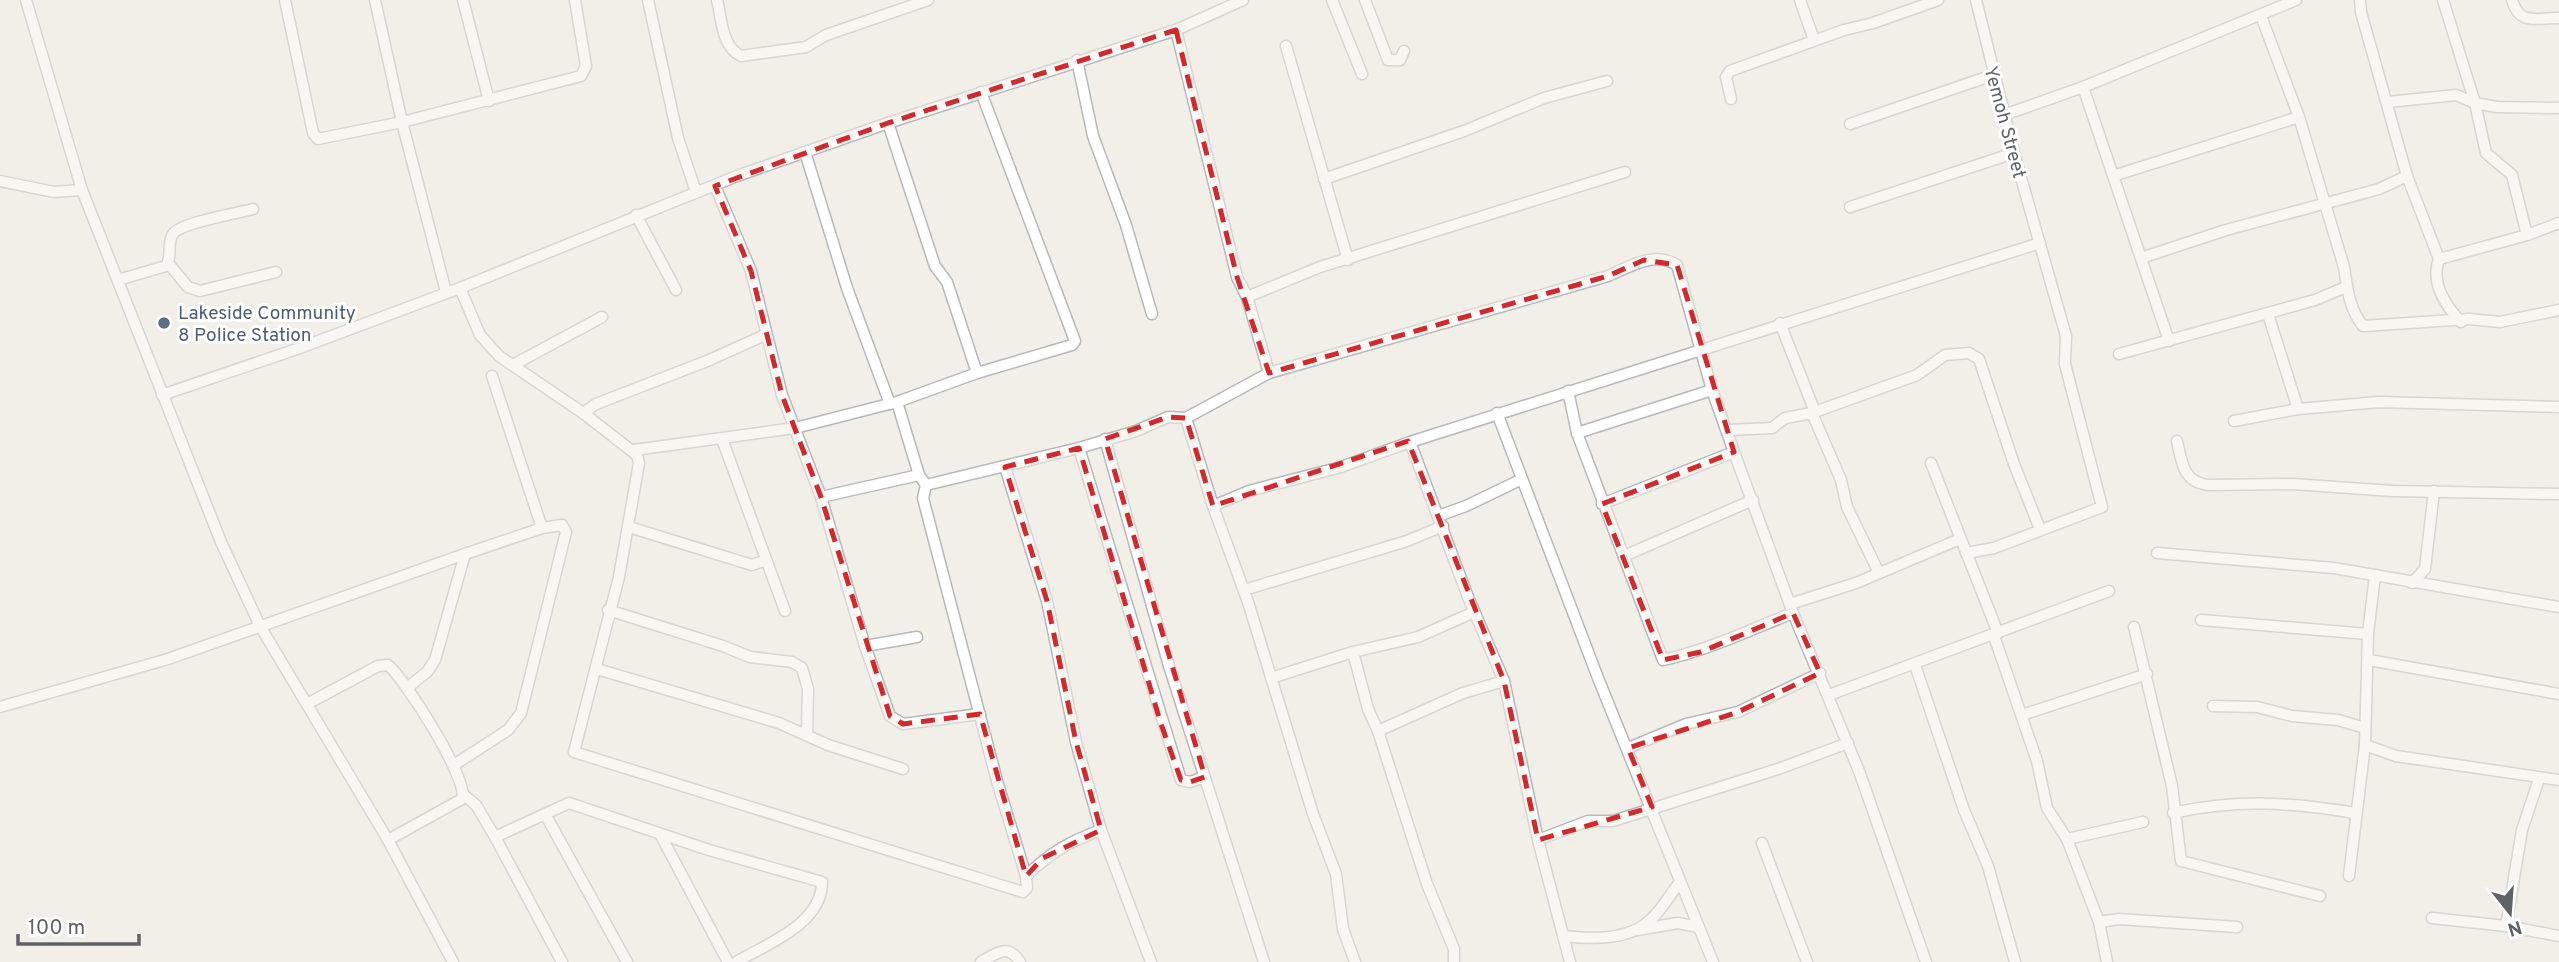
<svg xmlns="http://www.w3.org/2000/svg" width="2559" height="962" font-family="Overpass,sans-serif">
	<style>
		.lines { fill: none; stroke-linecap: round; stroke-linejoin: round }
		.minor-casing { stroke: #b5b8bc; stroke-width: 13 }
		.minor { stroke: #fff; stroke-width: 10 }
		.marked { fill: none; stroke: #d62828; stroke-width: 5; stroke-dasharray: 14 9; stroke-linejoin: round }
		.service-dot { fill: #5c6f8a; stroke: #fff; stroke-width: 2.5 }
		.labels { text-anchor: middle; stroke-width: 6; stroke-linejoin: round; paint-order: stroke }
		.street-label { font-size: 19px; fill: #5f6368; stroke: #fff }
		.service-label { font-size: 19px; fill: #4e5e75; stroke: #fff; text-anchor: start }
	</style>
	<rect width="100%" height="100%" fill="#f1efe8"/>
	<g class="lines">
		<!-- minor casing -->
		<g class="minor-casing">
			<g id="minor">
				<path d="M26 0 82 190 221 542 260 626 388 840 453 962"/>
				<path d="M285 0 313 133 318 139 402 122 581 76 586 66 575 0"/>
				<path d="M375 0 402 122 446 292"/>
				<path d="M463 0 489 101"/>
				<path d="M648 0 678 138 696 192"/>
				<path d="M717 0C722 19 721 46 741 56L806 47 826 35 928 0"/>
				<path d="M1332 0 1362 74"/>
				<path d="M1365 0 1388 60H1400L1404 51"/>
				<path d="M1800 0 1814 40"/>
				<path d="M2360 0 2361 12 2407 176 2439 259C2430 283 2445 305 2461 322"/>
				<path d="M2512 0C2520 27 2537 17 2559 18"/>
				<path d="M2261 16 2299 117 2344 267C2347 287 2349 309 2363 326L2469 319 2500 322 2559 310"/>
				<path d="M1176 30 1237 277 1247 297 1269 373"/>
				<path d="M1286 46 1348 260"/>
				<path d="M1077 60 1093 136 1126 225 1152 314"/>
				<path d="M2083 87 2169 341"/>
				<path d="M1731 99 1726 77 1730 71 1844 30 1873 23 1938 0"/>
				<path d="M2388 102 2456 95 2475 103 2497 107 2559 108"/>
				<path d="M2004 115 2083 87 2296 0"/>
				<path d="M888 123 935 266 947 282 977 373"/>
				<path d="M1850 124 1993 75"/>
				<path d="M805 152 847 288 890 404"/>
				<path d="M2113 176 2299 117"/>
				<path d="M1324 179 1464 131 1544 98 1607 81"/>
				<path d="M0 181 54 192 82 190"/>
				<path d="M715 186 751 271 782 395 821 497 865 646 890 716 903 724 980 714"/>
				<path d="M1850 207 2014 153"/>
				<path d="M636 215 676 290"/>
				<path d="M2527 235 2559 223"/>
				<path d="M2141 258 2226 230 2379 189 2407 176"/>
				<path d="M2439 259 2527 235 2512 175 2486 153 2475 103 2443 0"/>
				<path d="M168 263 188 287 200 291 276 272"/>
				<path d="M118 280 166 266C173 256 166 244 173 234 179 223 239 213 253 209"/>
				<path d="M460 288 480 335 499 356 583 413 637 455 639 463 619 577 574 752 1023 892 1027 888 1026 876 997 781 923 498 926 485"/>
				<path d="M1247 297 1320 267 1625 172"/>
				<path d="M2268 314 2298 409"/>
				<path d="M1780 323 1815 412"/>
				<path d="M2119 354 2315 300 2346 287"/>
				<path d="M513 365 602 317"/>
				<path d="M492 376 542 528"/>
				<path d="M1568 391 1577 433 1663 660C1709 650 1749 630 1793 613"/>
				<path d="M162 395 297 349 460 288 737 176 888 123 1176 30 1243 0"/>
				<path d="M897 402 977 373 1072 345 1075 341 981 92"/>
				<path d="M583 413 596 404 707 361 765 335"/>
				<path d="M1497 413 1598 678 1713 962"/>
				<path d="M1812 413 1841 480 1847 507 1879 573"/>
				<path d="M1186 418 1213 506 1248 602 1313 814 1336 874 1343 929 1355 962"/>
				<path d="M2234 421 2298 409 2379 402 2559 407"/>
				<path d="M1727 430 1772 428 1785 418 1812 413 1917 375 1945 355 1969 353 1979 359 2014 464 2040 529"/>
				<path d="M1577 433 1712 390"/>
				<path d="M722 439 785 611"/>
				<path d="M1105 439 1169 666 1264 962"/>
				<path d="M2177 441C2182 463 2183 482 2208 485L2293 484 2393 491 2559 494"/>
				<path d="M1410 442 2040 243"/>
				<path d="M1079 448 1181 780 1190 782 1205 777"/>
				<path d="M634 450 795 428 897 402 919 475 926 485"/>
				<path d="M1931 463 1998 633"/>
				<path d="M1005 467 1047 601 1076 742 1101 830 1151 962"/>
				<path d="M926 485 1079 448 1136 431 1168 417 1186 418 1269 373 1608 276C1631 266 1654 251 1677 265L1712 390 1734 452 1793 613 1859 771 1926 962"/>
				<path d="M821 497 919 475"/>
				<path d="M1602 504 1734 452"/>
				<path d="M1213 506 1249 491 1341 467 1410 442 1468 597 1504 681 1538 840 1570 962"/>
				<path d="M1438 516 1466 506 1520 480"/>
				<path d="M629 527 752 565 766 560"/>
				<path d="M1966 553 1994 548 2102 507 2065 364 2066 336 2014 153 1976 0"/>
				<path d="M2157 553 2334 568 2559 607"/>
				<path d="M1624 556 1753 500"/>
				<path d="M2412 583 2425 569 2434 491"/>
				<path d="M1244 590 1407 541 1443 526"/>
				<path d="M1790 604 1856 583 1960 539"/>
				<path d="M608 610 723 646 750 657 792 662 802 668 808 689 807 735"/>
				<path d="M2201 620 2368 634"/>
				<path d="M2134 627 2172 786 2181 861 2320 896"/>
				<path d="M1994 636 2037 761 2047 808 2067 839 2099 922 2107 962"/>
				<path d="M865 646 917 637"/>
				<path d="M1353 652 1368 709 1378 731 1427 884 1454 949V962"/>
				<path d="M2369 660 2559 694"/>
				<path d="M1915 665 1964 810 1988 866 2015 962"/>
				<path d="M597 669 779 723 828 745 903 769"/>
				<path d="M1271 678 1353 652 1418 637 1474 612"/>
				<path d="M407 688 427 672 435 660 465 554"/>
				<path d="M1829 695 2109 591"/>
				<path d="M307 704 378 666 388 665C405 679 470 781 462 799L388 840"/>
				<path d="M2213 706 2257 707 2292 716 2338 720 2365 728"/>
				<path d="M0 707 168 659 465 554 542 528 562 525 566 532 521 713 508 730 454 765"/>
				<path d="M2022 715 2147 674"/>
				<path d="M1378 731 1463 693 1504 681"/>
				<path d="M2365 745 2396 756 2559 780"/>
				<path d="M1628 748 1686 724 1738 712 1820 673"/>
				<path d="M464 795 476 805 495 837 562 962"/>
				<path d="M2173 813C2236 799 2291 802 2355 813"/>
				<path d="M545 814 627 962"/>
				<path d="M660 834 728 962"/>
				<path d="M495 837 569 803 709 850 822 882C822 924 767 944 736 962"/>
				<path d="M2067 839 2143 822"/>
				<path d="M1538 840 1588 821H1613L1778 769 1848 743"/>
				<path d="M1762 843 1807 962"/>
				<path d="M1026 876C1051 852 1069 842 1101 830"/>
				<path d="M2349 876 2365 745 2368 634 2375 575"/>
				<path d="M2432 918 2506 926 2559 936"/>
				<path d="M2099 922 2119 919 2237 927"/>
				<path d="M2506 926 2522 830 2539 779"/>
				<path d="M1637 930 1678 923 1698 927"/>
				<path d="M1563 936C1590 939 1627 941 1649 921 1662 911 1669 895 1680 882"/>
				<path d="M981 962C997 953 1008 943 1020 962"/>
			</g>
		</g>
		<!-- minor -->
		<use href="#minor" class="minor"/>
	</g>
	<!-- marked area -->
	<path d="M0 0H2559V962H0ZM1176 30 1237 277 1269 373 1608 276 1644 260 1677 265 1734 452 1602 504 1663 660 1701 652 1793 613 1820 673 1738 712 1628 748 1652 807 1538 840 1504 681 1408 441 1213 506 1186 418 1168 417 1105 439 1205 777 1190 782 1181 780 1161 724 1079 448 1005 467 1047 601 1076 742 1101 830 1043 858 1026 876 980 714 903 724 890 716 821 497 782 395 751 271 715 186 888 123Z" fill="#f1efe8" fill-opacity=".55" fill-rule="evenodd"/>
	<path class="marked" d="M1176 30 1237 277 1269 373 1608 276 1644 260 1677 265 1734 452 1602 504 1663 660 1701 652 1793 613 1820 673 1738 712 1628 748 1652 807 1538 840 1504 681 1408 441 1213 506 1186 418 1168 417 1105 439 1205 777 1190 782 1181 780 1161 724 1079 448 1005 467 1047 601 1076 742 1101 830 1043 858 1026 876 980 714 903 724 890 716 821 497 782 395 751 271 715 186 888 123Z"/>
	<!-- markers -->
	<circle class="service-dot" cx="164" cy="323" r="7"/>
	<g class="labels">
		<!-- street labels -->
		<g class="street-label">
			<text transform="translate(2006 122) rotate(75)" y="7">Yemoh Street</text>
		</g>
		<!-- service labels -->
		<g class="service-label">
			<text x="178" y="319">Lakeside Community<tspan x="178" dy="22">8 Police Station</tspan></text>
		</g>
	</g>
	<!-- north arrow -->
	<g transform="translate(2510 913) rotate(163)" stroke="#ffffff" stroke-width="5" paint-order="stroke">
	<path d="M0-5L12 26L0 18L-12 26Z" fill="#5f6368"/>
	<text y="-10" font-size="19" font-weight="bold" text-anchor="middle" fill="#5f6368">N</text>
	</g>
	<!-- scale -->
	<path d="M18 934v10h121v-10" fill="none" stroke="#5f6368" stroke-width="3.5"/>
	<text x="28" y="934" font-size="21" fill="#5f6368" stroke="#ffffff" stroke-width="5" paint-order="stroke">100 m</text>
</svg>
